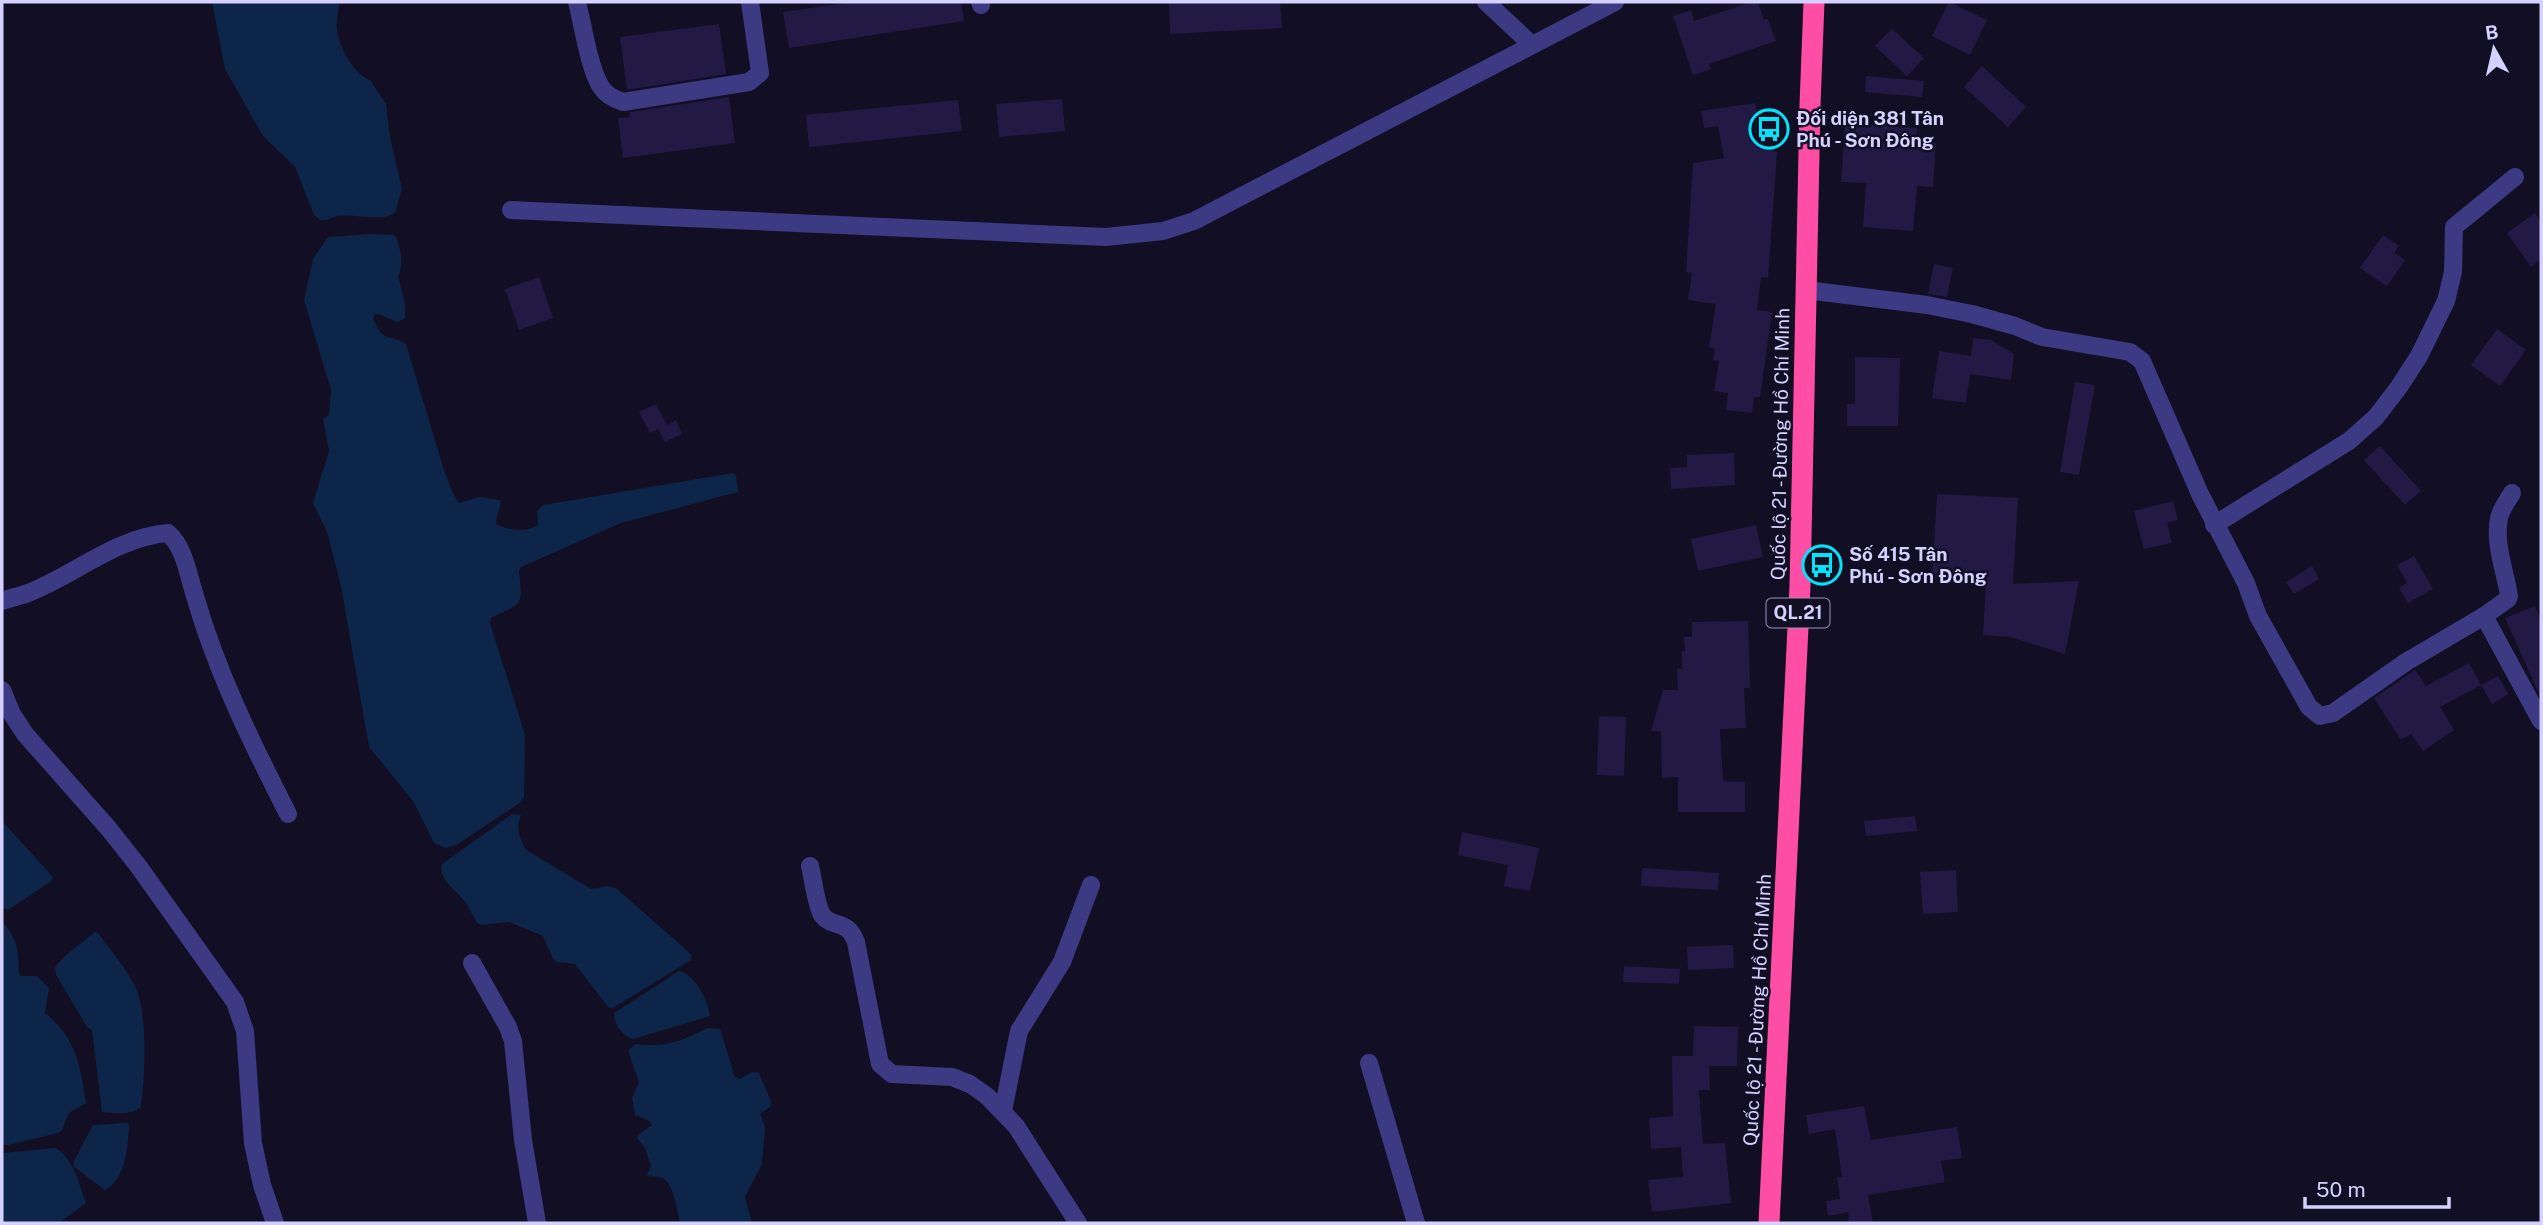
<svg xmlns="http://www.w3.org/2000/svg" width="2543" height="1225" font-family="'Public Sans',sans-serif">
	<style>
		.water { fill: #0d2548 }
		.building { fill: #221a44 }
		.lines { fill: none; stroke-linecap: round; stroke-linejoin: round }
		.minor { stroke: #3b3a82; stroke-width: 18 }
		.highway { stroke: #fe4da4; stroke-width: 21 }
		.labels { text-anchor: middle; stroke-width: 5; stroke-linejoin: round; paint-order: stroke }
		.shield { fill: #120e23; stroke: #9a96bd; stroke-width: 2 }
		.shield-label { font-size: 18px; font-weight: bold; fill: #d5d1ff }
		.poi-label { font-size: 19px; font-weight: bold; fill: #d5d1ff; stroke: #120e23; text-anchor: start }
		.street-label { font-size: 19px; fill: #d5d1ff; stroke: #120e23 }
	</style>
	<rect width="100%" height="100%" fill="#120e23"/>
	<!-- water -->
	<g class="water">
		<path d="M212 2H340C338 10 336 21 337 30 339 47 354 75 370 80L386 104 390 137 402 189 395 213C378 223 356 213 337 216 330 218 327 221 320 220L314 215 295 167 263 136 225 69Z"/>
		<path d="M370 234 393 235 396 237C401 249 404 265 398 276L405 303V318L398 322 378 314H375L373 319C385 344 387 333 406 344L444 470 454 496 459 503 480 497 500 500 501 503 496 521 497 525C511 530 525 533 538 525L537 511 543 505 733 473 736 476 738 492 621 523 521 567 519 571C523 607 523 602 491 618L490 623 525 735 524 797 521 802 458 844 446 848 434 843 413 801 369 747 341 586 327 532 313 503 329 451 323 419 329 415 331 390 304 300 313 259 328 237Z"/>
		<path d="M512 814 521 815 518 825 519 834 525 849 591 889 608 886 617 889 691 954V960L613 1008H609L575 964 557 962 553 959 543 936 509 922 481 925 477 923C473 917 470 909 466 903 457 890 438 881 442 864Z"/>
		<path d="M2 821 53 877 50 882 8 910 2 907Z"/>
		<path d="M2 921C18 940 18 949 19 973L21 976H37L49 988 45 1013C76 1038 80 1064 86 1103L69 1113 62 1130 58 1133 8 1145H2Z"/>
		<path d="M95 932 99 934C111 951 127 969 136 988 148 1017 145 1076 141 1107 130 1116 115 1113 102 1112L92 1030 87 1027 56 975 55 967 65 956Z"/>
		<path d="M679 971C695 974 708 1001 710 1016L633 1039C621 1035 614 1024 614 1013Z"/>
		<path d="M707 1028 720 1029 735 1077 740 1079 752 1072 759 1073 771 1101 770 1107 760 1114 765 1127 762 1164 745 1197 752 1223H680C678 1213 673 1184 664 1179 660 1176 651 1177 647 1175L651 1166 645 1148 637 1138 638 1135 652 1125 649 1121 635 1115 632 1098 639 1082 628 1051 635 1044C662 1048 684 1041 707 1028Z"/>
		<path d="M127 1123 129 1125C128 1146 126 1179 105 1190L74 1167V1161L93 1125Z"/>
		<path d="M55 1148C73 1156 80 1187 86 1203L59 1223H2V1153Z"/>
	</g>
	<!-- building -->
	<g class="building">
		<path d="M852 2H961L964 21 789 48 783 12Z"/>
		<path d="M1169 2H1280L1282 28 1170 34Z"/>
		<path d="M1752 2H1758L1764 20 1768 19 1776 41 1709 64 1711 69 1693 75 1673 16 1691 10 1694 21Z"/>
		<path d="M1949 2 1987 20 1970 55 1932 36Z"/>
		<path d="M719 24 726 74 627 90 620 37Z"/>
		<path d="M1892 29 1924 58 1907 76 1875 46Z"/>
		<path d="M1982 66 2026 107 2008 127 1964 87Z"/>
		<path d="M1866 76 1924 81 1922 97 1865 92Z"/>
		<path d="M729 97 735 143 623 158 618 118 630 117V112Z"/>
		<path d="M1062 99 1065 131 999 137 996 104Z"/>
		<path d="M958 100 962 131 809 147 806 115Z"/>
		<path d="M1755 103 1758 119 1770 117 1775 152H1777L1768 278 1761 277 1757 310 1772 312 1760 397H1754L1752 413 1726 410 1728 393 1714 391 1719 361 1713 360 1715 349 1709 347 1716 304 1688 300 1692 273 1686 272 1693 163 1724 158 1718 126 1704 128 1701 111Z"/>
		<path d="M1845 124 1917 128 1916 141 1936 143 1933 187 1917 186 1913 231 1863 227 1866 183 1841 182Z"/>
		<path d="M2535 213 2541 222V259L2531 267 2507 233Z"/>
		<path d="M2383 235 2399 246 2394 253 2405 260 2387 286 2360 268Z"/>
		<path d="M1934 264 1953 268 1947 297 1928 294Z"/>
		<path d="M539 277 553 318 519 330 505 289Z"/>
		<path d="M2497 329 2526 350 2500 386 2471 365Z"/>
		<path d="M1973 338 1991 340 2014 354 2011 380 1970 374 1966 403 1932 398 1939 351 1971 356Z"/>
		<path d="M1855 357 1900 358 1898 426H1847V404H1855Z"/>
		<path d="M2075 382 2095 385 2079 475 2060 472Z"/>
		<path d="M656 404 667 425 676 420 682 434 665 442 658 429 650 433 639 412Z"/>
		<path d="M2380 446 2421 491 2405 505 2364 460Z"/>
		<path d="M1734 453 1735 485 1671 489 1670 468 1687 467V455Z"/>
		<path d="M1937 494 2018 498 2013 584 2079 581 2065 654 2010 637 1983 635 1986 582 1932 579Z"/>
		<path d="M2173 501 2178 520 2167 523 2172 543 2144 549 2134 511Z"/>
		<path d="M1756 525 1763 557 1698 571 1691 539Z"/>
		<path d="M2414 556 2433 589 2408 603 2399 588 2407 583 2397 565Z"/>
		<path d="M2312 566 2319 579 2294 594 2286 582Z"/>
		<path d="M2535 606 2541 622V698L2505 618Z"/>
		<path d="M1748 621 1750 688H1744L1746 728 1720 729 1723 781 1745 782V812H1678V777L1662 778 1661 731H1651L1663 690H1678L1677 669H1682V651H1685L1684 637H1692V622Z"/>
		<path d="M2469 663 2481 685 2440 707 2454 730 2423 751 2411 734 2401 740 2374 698 2415 670 2426 686Z"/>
		<path d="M2498 676 2508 694 2492 704 2481 685Z"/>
		<path d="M1599 716 1626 717 1624 776 1597 775Z"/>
		<path d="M1915 816 1917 831 1866 836 1864 821Z"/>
		<path d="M1462 832 1539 848 1530 891 1504 886 1508 865 1458 855Z"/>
		<path d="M1642 868 1719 873 1718 890 1641 886Z"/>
		<path d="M1956 870 1958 912 1923 914 1920 872Z"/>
		<path d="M1733 945 1734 968 1688 970 1687 947Z"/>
		<path d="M1624 966 1680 969 1679 984 1623 982Z"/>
		<path d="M1694 1026 1738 1027 1737 1066H1709L1710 1090H1699L1703 1144 1725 1143 1731 1203 1652 1212 1648 1180 1683 1177 1681 1147 1651 1149 1649 1118 1673 1116 1672 1056H1693Z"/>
		<path d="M1864 1106 1871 1140 1957 1127 1962 1158 1941 1161 1945 1182 1868 1195 1873 1223H1849L1848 1212 1828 1216 1826 1201 1840 1199 1837 1177H1842L1835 1129 1809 1134 1806 1115Z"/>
	</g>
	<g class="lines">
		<!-- minor -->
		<g class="minor">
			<path d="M577 2C583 25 589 68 601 87 606 95 614 99 623 102L749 82 760 73 750 2"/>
			<path d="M980 2 981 5"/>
			<path d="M1486 2 1531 44"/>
			<path d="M511 210 1106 237 1163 231 1194 221 1615 2"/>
			<path d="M1806 290 1927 305 1972 314 2015 326 2042 337 2130 352 2142 361 2200 494 2246 583 2258 616 2309 707 2320 716 2333 713 2406 662 2484 616 2541 721"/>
			<path d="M2214 525 2349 441 2376 417 2399 387 2419 356 2446 301 2453 272 2454 227 2515 177"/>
			<path d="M2 601C10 598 20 596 28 593 74 575 117 537 168 533 185 548 188 575 195 596 217 673 252 743 288 814"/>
			<path d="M2484 616 2508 599 2509 596C2505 570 2494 544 2499 518 2501 509 2508 500 2512 493"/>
			<path d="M2 690 12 714 25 734 109 829 139 867 235 1002 245 1031 253 1143 262 1185 275 1223"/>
			<path d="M810 866C813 878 816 905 822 915 832 929 847 918 856 942L880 1064 892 1074 952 1077 970 1084 987 1096 1016 1126 1078 1223"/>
			<path d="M472 963 508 1027 513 1041 523 1140 537 1223"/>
			<path d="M1369 1063 1416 1223"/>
			<path d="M1003 1111 1019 1031 1062 962 1091 885"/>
		</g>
		<!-- highway -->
		<path class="highway" d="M1769 1223 1800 586 1810 105 1814 2"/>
	</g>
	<!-- icons -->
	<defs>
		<g id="bus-ring" transform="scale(2.0125)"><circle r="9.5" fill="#120e23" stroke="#02e4f9" stroke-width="1.5"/><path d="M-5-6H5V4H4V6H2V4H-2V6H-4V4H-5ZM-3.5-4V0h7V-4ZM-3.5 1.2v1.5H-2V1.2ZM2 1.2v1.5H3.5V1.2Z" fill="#02e4f9"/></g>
	</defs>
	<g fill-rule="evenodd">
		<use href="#bus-ring" x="1769" y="129"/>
		<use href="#bus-ring" x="1822" y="565"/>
	</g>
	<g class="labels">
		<!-- shield labels -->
		<rect class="shield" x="1766.5" y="598.5" width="63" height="29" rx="5"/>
		<g class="shield-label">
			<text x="1798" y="619">QL.21</text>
		</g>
		<!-- poi labels -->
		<g class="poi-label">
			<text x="1796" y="125">Đối diện 381 Tân<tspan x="1796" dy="22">Phú - Sơn Đông</tspan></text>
			<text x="1849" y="561">Số 415 Tân<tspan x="1849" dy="22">Phú - Sơn Đông</tspan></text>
		</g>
		<!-- street labels -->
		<g class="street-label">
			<text transform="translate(1780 444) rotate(-89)" y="7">Quốc lộ 21 - Đường Hồ Chí Minh</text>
			<text transform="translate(1757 1010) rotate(-87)" y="7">Quốc lộ 21 - Đường Hồ Chí Minh</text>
		</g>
	</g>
	<!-- border -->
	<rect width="2543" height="1225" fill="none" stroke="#d5d1ff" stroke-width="7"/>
	<!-- north arrow -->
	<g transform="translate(2494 49) rotate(352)" stroke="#120e23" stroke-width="5" paint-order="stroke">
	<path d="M0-5L12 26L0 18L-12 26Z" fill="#d5d1ff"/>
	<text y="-10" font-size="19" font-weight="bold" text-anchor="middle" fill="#d5d1ff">B</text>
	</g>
	<!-- scale -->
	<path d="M2305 1197v10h144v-10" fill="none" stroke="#d5d1ff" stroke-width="3.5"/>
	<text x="2316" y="1197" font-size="21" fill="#d5d1ff" stroke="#120e23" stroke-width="5" paint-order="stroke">50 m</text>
</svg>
